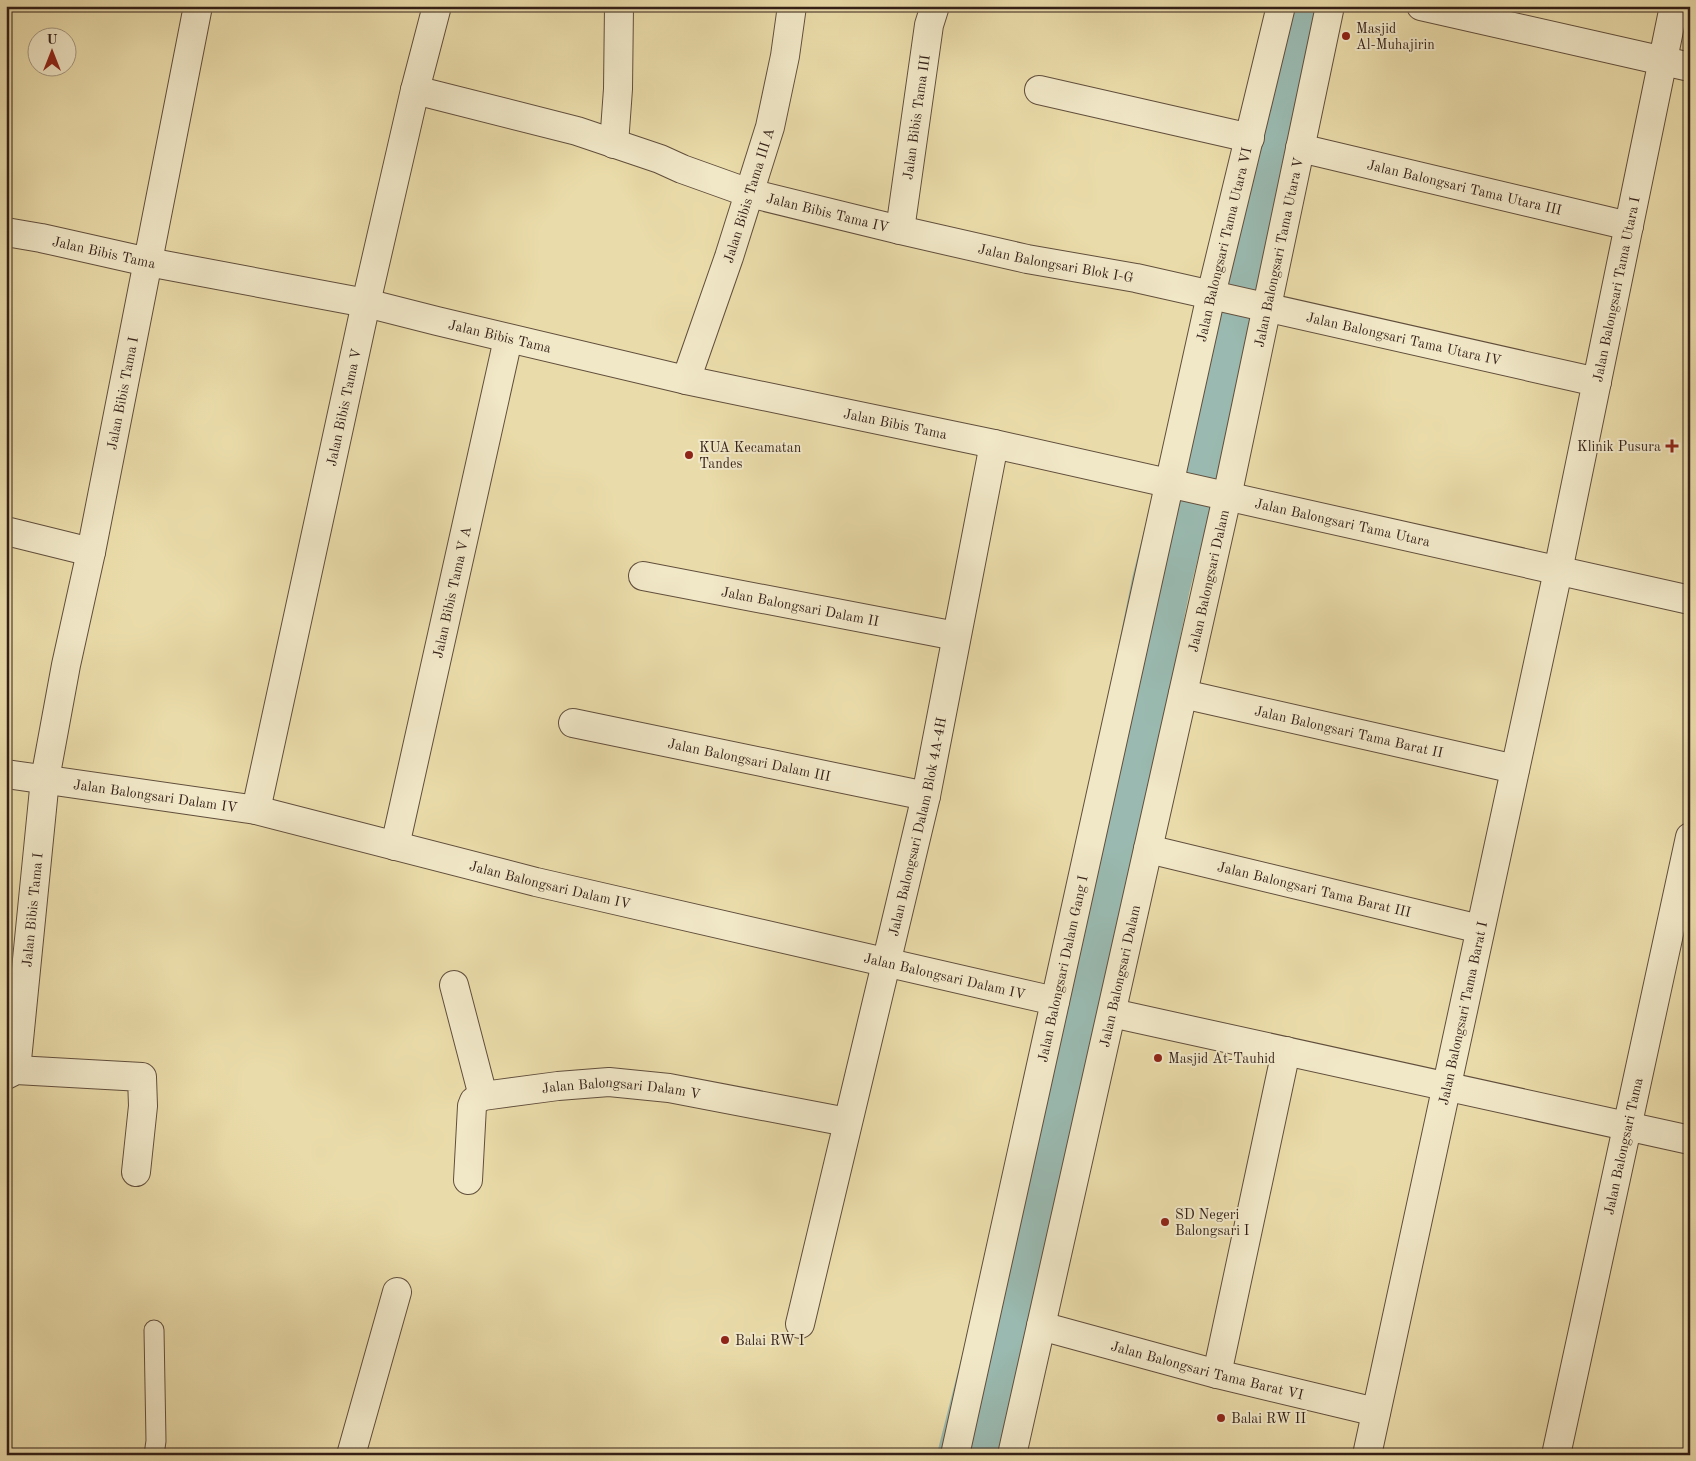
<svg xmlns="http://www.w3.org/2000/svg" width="1696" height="1461" font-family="'Old Standard TT',serif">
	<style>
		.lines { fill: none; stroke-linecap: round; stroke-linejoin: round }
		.river { stroke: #9abab1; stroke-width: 59 }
		.service-casing { stroke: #614e3c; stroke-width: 21 }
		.minor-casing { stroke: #614e3c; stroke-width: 30 }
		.tertiary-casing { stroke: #614e3c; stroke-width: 30 }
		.service { stroke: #f1e8c8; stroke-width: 19 }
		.minor { stroke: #f1e8c8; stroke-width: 28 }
		.tertiary { stroke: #f1e8c8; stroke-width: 28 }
		.poi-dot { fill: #8f2418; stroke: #f1e8c8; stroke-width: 2 }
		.labels { text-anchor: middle; stroke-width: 4; stroke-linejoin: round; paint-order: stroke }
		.poi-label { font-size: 14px; fill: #331f17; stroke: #f1e8c8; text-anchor: start }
		.street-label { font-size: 14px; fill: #331f17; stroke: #f1e8c8 }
	</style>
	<rect width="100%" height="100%" fill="#eadcaa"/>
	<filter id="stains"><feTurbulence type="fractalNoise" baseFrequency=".004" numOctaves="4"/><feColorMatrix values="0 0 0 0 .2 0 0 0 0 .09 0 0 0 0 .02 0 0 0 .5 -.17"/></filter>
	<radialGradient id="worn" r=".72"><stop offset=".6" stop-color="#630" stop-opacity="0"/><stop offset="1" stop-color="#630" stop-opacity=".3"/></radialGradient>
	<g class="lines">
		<!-- river -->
		<path class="river" d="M967 1455 993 1353 1128 747 1161 584 1193 457 1234 317 1237 291 1298 40 1304 6"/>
		<!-- service casing -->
		<g class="service-casing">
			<path id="service" d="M154 1330 156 1441 154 1455"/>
		</g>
		<!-- minor casing -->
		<g class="minor-casing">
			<g id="minor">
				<path d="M1421 6 1690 67"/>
				<path id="s1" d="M415 90 577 131 660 159 682 169 749 193 900 230 1027 259 1136 278 1597 382"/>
				<path d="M1039 90 1250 138"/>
				<path d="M614 144 618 89 619 6"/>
				<path id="s2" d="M1300 148 1629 226"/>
				<path id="s3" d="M900 230 929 25 935 6"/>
				<path id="s4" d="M6 232 41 238 148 262 366 303 437 321 686 380 994 444 1690 600"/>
				<path id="s5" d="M686 380 729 257 770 127 785 56 792 6"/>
				<path d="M6 531 91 552"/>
				<path id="s6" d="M643 576 956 636"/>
				<path id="s7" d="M1183 694 1515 769"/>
				<path id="s8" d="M573 723 926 796"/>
				<path id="s9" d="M6 774 256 810 536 882 1055 1001"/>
				<path id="s10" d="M256 810 366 303 415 90 437 6"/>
				<path id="s11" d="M395 846 508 339"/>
				<path id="s12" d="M1148 849 1480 929"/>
				<path d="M454 985 483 1096"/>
				<path d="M1112 1013 1690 1140"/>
				<path id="s13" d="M16 1070 45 779 66 665 91 552 198 6"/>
				<path d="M6 1075 16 1070 142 1077 143 1106 136 1172"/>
				<path id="s14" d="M468 1180 472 1106 474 1101 483 1096 558 1086 609 1082 669 1088 847 1122"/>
				<path id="s15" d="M800 1324 926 796 994 444"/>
				<path id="s16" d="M1041 1326 1217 1374 1376 1412"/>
				<path d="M1217 1374 1286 1051"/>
				<path d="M351 1455 397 1292"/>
				<path id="s17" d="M955 1455 1211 295 1281 6"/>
				<path id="s18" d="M1012 1455 1227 497 1330 6"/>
				<path id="s19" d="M1367 1455 1558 571 1674 6"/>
			</g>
		</g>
		<!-- tertiary casing -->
		<g class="tertiary-casing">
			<g id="tertiary">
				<path id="s20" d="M1556 1455 1690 837"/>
			</g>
		</g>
		<!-- service -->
		<use href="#service" class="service"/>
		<!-- minor -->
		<use href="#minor" class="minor"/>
		<!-- tertiary -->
		<use href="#tertiary" class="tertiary"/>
	</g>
	<!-- markers -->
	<g class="poi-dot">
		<circle cx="1346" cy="36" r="5"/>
		<path d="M1669.5 438.5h5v5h5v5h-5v5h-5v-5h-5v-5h5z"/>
		<circle cx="689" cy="455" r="5"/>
		<circle cx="1158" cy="1058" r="5"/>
		<circle cx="1165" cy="1222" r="5"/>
		<circle cx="725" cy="1340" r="5"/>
		<circle cx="1221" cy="1418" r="5"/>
	</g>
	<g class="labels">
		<!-- poi labels -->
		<g class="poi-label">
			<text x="1356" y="33">Masjid<tspan x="1356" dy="16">Al-Muhajirin</tspan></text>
			<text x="1661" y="451" text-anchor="end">Klinik Pusura</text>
			<text x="699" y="452">KUA Kecamatan<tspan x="699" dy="16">Tandes</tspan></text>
			<text x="1168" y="1063">Masjid At-Tauhid</text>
			<text x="1175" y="1219">SD Negeri<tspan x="1175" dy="16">Balongsari I</tspan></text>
			<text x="735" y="1345">Balai RW I</text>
			<text x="1231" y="1423">Balai RW II</text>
		</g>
		<!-- street labels -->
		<g class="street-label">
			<text dy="5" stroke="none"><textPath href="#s3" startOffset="114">Jalan Bibis Tama III</textPath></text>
			<text dy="5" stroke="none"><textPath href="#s2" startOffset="169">Jalan Balongsari Tama Utara III</textPath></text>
			<text dy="5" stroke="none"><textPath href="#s5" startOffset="195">Jalan Bibis Tama III A</textPath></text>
			<text dy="5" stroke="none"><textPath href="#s1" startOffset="431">Jalan Bibis Tama IV</textPath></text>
			<text dy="5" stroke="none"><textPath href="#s17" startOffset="1240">Jalan Balongsari Tama Utara VI</textPath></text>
			<text dy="5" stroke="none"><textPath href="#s4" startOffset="100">Jalan Bibis Tama</textPath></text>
			<text dy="5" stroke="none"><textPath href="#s18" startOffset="1232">Jalan Balongsari Tama Utara V</textPath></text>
			<text dy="5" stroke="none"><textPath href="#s1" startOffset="665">Jalan Balongsari Blok I-G</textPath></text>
			<text dy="5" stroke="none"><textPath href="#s19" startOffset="1192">Jalan Balongsari Tama Utara I</textPath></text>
			<text dy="5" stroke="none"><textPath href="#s4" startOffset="505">Jalan Bibis Tama</textPath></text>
			<text dy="5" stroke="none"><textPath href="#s1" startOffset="1021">Jalan Balongsari Tama Utara IV</textPath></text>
			<text dy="5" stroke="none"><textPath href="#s13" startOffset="686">Jalan Bibis Tama I</textPath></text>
			<text dy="5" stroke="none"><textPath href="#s10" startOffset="412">Jalan Bibis Tama V</textPath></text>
			<text dy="5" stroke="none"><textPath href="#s4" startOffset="910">Jalan Bibis Tama</textPath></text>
			<text dy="5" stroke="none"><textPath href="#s4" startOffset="1368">Jalan Balongsari Tama Utara</textPath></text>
			<text dy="5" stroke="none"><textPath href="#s18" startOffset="896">Jalan Balongsari Dalam</textPath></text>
			<text dy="5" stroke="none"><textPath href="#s11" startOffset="260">Jalan Bibis Tama V A</textPath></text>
			<text dy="5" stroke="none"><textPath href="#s6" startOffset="160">Jalan Balongsari Dalam II</textPath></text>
			<text dy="5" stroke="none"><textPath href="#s7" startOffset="170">Jalan Balongsari Tama Barat II</textPath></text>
			<text dy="5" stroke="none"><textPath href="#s8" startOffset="180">Jalan Balongsari Dalam III</textPath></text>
			<text dy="5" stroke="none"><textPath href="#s9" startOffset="151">Jalan Balongsari Dalam IV</textPath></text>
			<text dy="5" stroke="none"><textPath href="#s15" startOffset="511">Jalan Balongsari Dalam Blok 4A-4H</textPath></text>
			<text dy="5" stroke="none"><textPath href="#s9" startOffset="556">Jalan Balongsari Dalam IV</textPath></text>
			<text dy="5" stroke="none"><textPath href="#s12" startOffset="171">Jalan Balongsari Tama Barat III</textPath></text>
			<text dy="5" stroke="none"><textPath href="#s13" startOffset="161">Jalan Bibis Tama I</textPath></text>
			<text dy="5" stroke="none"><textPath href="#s17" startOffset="498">Jalan Balongsari Dalam Gang I</textPath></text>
			<text dy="5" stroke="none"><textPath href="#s9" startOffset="961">Jalan Balongsari Dalam IV</textPath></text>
			<text dy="5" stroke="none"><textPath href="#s18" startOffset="491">Jalan Balongsari Dalam</textPath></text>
			<text dy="5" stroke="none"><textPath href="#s19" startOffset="452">Jalan Balongsari Tama Barat I</textPath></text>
			<text dy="5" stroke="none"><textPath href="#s14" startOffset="229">Jalan Balongsari Dalam V</textPath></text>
			<text dy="5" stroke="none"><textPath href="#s20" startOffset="316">Jalan Balongsari Tama</textPath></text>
			<text dy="5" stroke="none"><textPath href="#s16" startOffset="172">Jalan Balongsari Tama Barat VI</textPath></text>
		</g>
	</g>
	<!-- margin -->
	<rect width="1696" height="1461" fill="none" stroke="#eadcaa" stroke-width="25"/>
	<rect x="8" y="8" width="1681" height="1446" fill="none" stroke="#331f17" stroke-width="2.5"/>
	<rect x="12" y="12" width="1671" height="1436" fill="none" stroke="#331f17"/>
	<!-- north arrow -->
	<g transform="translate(52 52)"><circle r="24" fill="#f1e8c8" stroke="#a59881"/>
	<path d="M0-4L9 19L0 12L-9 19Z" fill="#8f2418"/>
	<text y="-8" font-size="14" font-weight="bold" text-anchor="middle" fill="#331f17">U</text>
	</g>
	<rect width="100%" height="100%" filter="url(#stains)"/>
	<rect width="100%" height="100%" fill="url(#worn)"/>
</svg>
